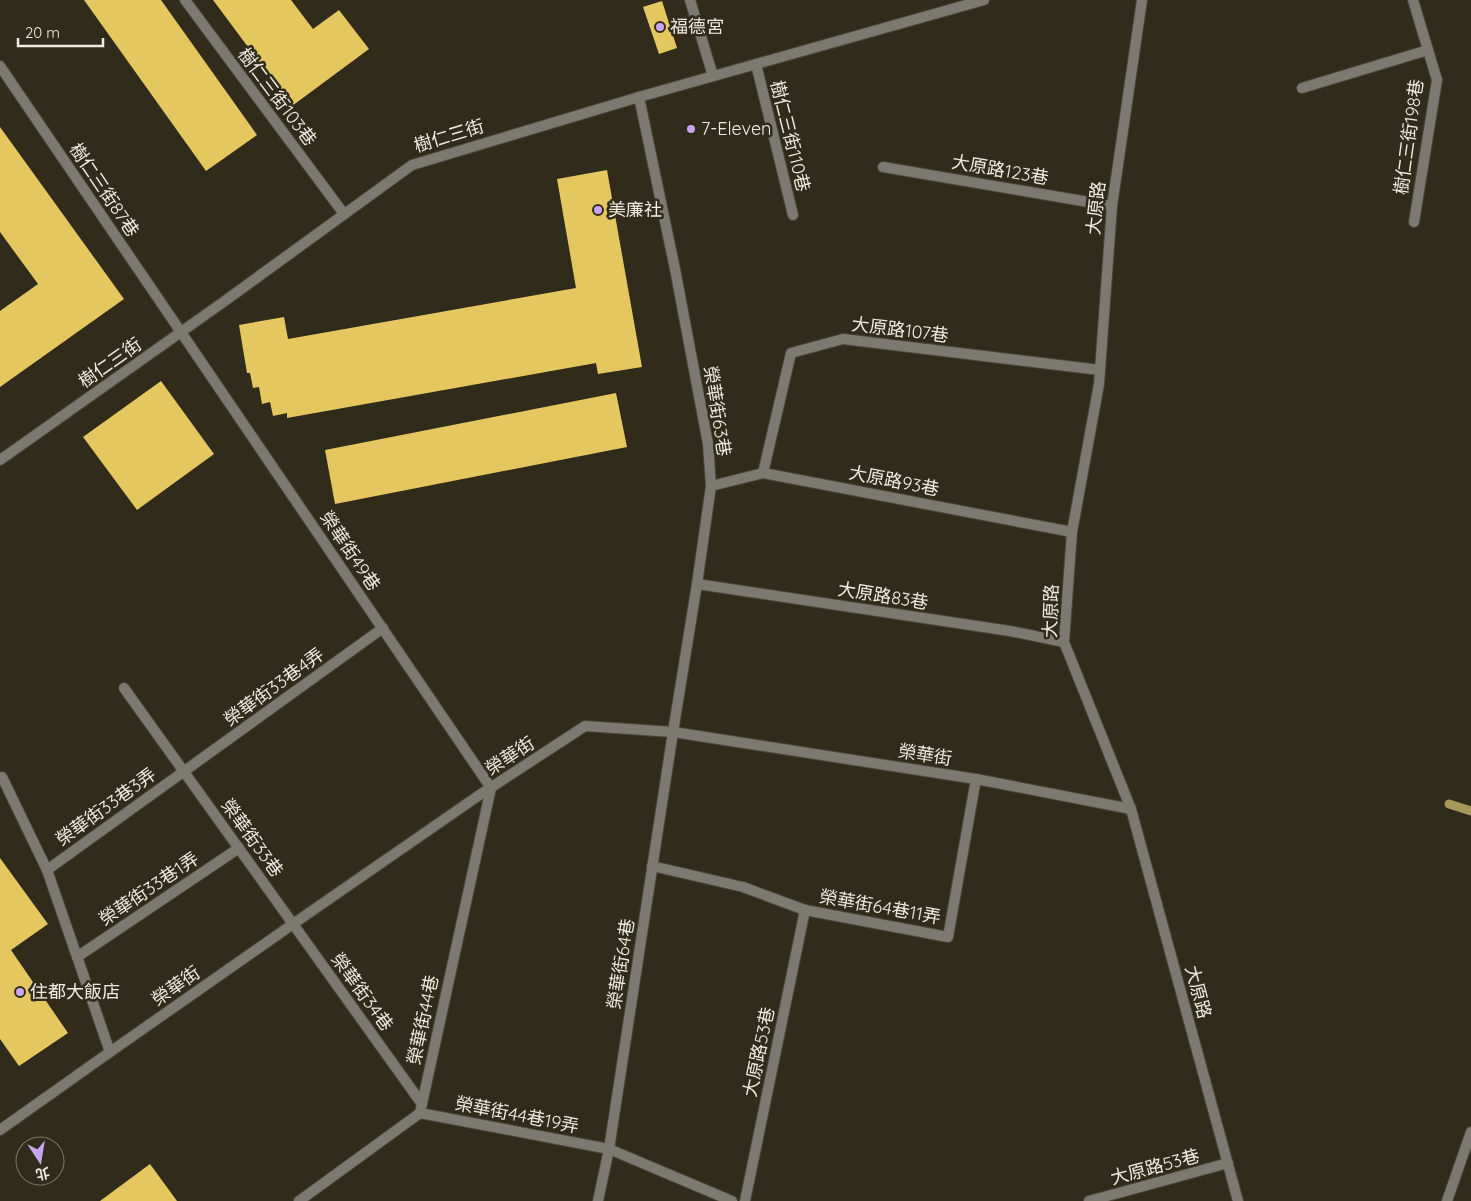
<svg xmlns="http://www.w3.org/2000/svg" width="1471" height="1201" font-family="Quicksand,'Noto Sans TC',sans-serif">
	<style>
		.lines { fill: none; stroke-linecap: round; stroke-linejoin: round }
		.stream { stroke: #a7985a; stroke-width: 9 }
		.building { fill: #e4c85f }
		.lane-casing { stroke: #4b4636; stroke-width: 12 }
		.street-casing { stroke: #4b4636; stroke-width: 12 }
		.lane { stroke: #7c7971; stroke-width: 10 }
		.street { stroke: #7c7971; stroke-width: 10 }
		.poi-dot { fill: #c7a6f0; stroke: #302b1a; stroke-width: 2 }
		.labels { text-anchor: middle; stroke-width: 5; stroke-linejoin: round; paint-order: stroke }
		.poi-label { font-size: 18px; fill: #eeebe0; stroke: #302b1a; text-anchor: start }
		.street-label { font-size: 18px; fill: #eeebe0; stroke: #302b1a }
	</style>
	<rect width="100%" height="100%" fill="#302b1a"/>
	<g class="lines">
		<!-- stream -->
		<path class="stream" d="M1449 804 1471 811"/>
	</g>
	<!-- building -->
	<g class="building">
		<path d="M84 0H161L257 135 206 171Z"/>
		<path d="M213 0H291L313 29 339 10 369 49 292 106Z"/>
		<path d="M662 1 677 48 659 54 643 7Z"/>
		<path d="M0 127 124 299 0 387V311L38 284 0 232Z"/>
		<path d="M607 170 642 367 598 374 596 363 287 418V413L273 416 270 402 262 404 259 387 253 388 250 373H247L239 325 284 317 288 339 576 288 557 179Z"/>
		<path d="M161 381 214 454 137 510 83 437Z"/>
		<path d="M616 393 627 447 335 504 325 450Z"/>
		<path d="M0 858 48 924 11 950 68 1033 19 1066 0 1039Z"/>
		<path d="M150 1164 177 1201H100Z"/>
	</g>
	<g class="lines">
		<!-- lane casing -->
		<g class="lane-casing">
			<g id="lane">
				<path d="M185 0 344 214"/>
				<path d="M690 0 713 76"/>
				<path d="M1413 0 1437 80 1414 222"/>
				<path d="M756 64 793 215"/>
				<path d="M1302 88 1428 50"/>
				<path d="M883 167 1112 206"/>
				<path d="M763 473 791 353 843 339 1100 370"/>
				<path d="M711 486 763 473 1072 532"/>
				<path d="M697 584 1010 631 1064 642"/>
				<path d="M124 688 422 1104"/>
				<path d="M2 777 47 870 110 1052"/>
				<path d="M652 866 743 887 805 910 948 937 976 779"/>
				<path d="M47 870 383 628"/>
				<path d="M77 957 239 848"/>
				<path d="M420 1113 609 1149"/>
				<path d="M299 1201 420 1113 491 788"/>
			</g>
		</g>
		<!-- street casing -->
		<g class="street-casing">
			<g id="street">
				<path d="M1142 0 1112 206 1099 384 1072 532 1064 642 1131 809 1238 1201"/>
				<path d="M0 66 491 788"/>
				<path d="M0 460 222 303 412 165 639 97 984 0"/>
				<path d="M0 1130 110 1052 293 924 478 796 585 726 673 732 976 779 1131 809"/>
				<path d="M609 1149 732 1201"/>
				<path d="M598 1201 609 1149 673 732 697 584 711 486 708 444 675 269 639 97"/>
				<path d="M745 1201 805 910"/>
				<path d="M1089 1201 1228 1163"/>
				<path d="M1447 1201 1471 1132"/>
			</g>
		</g>
		<!-- lane -->
		<use href="#lane" class="lane"/>
		<!-- street -->
		<use href="#street" class="street"/>
	</g>
	<!-- markers -->
	<g class="poi-dot">
		<circle cx="660" cy="27" r="5"/>
		<circle cx="691" cy="129" r="5"/>
		<circle cx="598" cy="210" r="5"/>
		<circle cx="20" cy="992" r="5"/>
	</g>
	<g class="labels">
		<!-- poi labels -->
		<g class="poi-label">
			<text x="670" y="33">福德宮</text>
			<text x="701" y="135">7-Eleven</text>
			<text x="608" y="216">美廉社</text>
			<text x="30" y="998">住都大飯店</text>
		</g>
		<!-- street labels -->
		<g class="street-label">
			<text transform="translate(277 97) rotate(53)" y="6">樹仁三街103巷</text>
			<text transform="translate(449 136) rotate(-17)" y="6">樹仁三街</text>
			<text transform="translate(790 136) rotate(76)" y="6">樹仁三街110巷</text>
			<text transform="translate(1409 137) rotate(-82)" y="6">樹仁三街198巷</text>
			<text transform="translate(1000 170) rotate(10)" y="6">大原路123巷</text>
			<text transform="translate(104 190) rotate(56)" y="6">樹仁三街87巷</text>
			<text transform="translate(1096 208) rotate(-84)" y="6">大原路</text>
			<text transform="translate(900 330) rotate(7)" y="6">大原路107巷</text>
			<text transform="translate(110 363) rotate(-35)" y="6">樹仁三街</text>
			<text transform="translate(717 411) rotate(81)" y="6">榮華街63巷</text>
			<text transform="translate(894 481) rotate(11)" y="6">大原路93巷</text>
			<text transform="translate(350 551) rotate(56)" y="6">榮華街49巷</text>
			<text transform="translate(883 596) rotate(9)" y="6">大原路83巷</text>
			<text transform="translate(1051 611) rotate(-88)" y="6">大原路</text>
			<text transform="translate(274 687) rotate(-36)" y="6">榮華街33巷4弄</text>
			<text transform="translate(925 755) rotate(9)" y="6">榮華街</text>
			<text transform="translate(510 756) rotate(-33)" y="6">榮華街</text>
			<text transform="translate(106 807) rotate(-36)" y="6">榮華街33巷3弄</text>
			<text transform="translate(252 838) rotate(54)" y="6">榮華街33巷</text>
			<text transform="translate(149 889) rotate(-34)" y="6">榮華街33巷1弄</text>
			<text transform="translate(880 907) rotate(10)" y="6">榮華街64巷11弄</text>
			<text transform="translate(621 964) rotate(-81)" y="6">榮華街64巷</text>
			<text transform="translate(176 986) rotate(-35)" y="6">榮華街</text>
			<text transform="translate(362 992) rotate(54)" y="6">榮華街34巷</text>
			<text transform="translate(1198 992) rotate(75)" y="6">大原路</text>
			<text transform="translate(423 1020) rotate(-78)" y="6">榮華街44巷</text>
			<text transform="translate(759 1052) rotate(-78)" y="6">大原路53巷</text>
			<text transform="translate(517 1115) rotate(11)" y="6">榮華街44巷19弄</text>
			<text transform="translate(1155 1167) rotate(-15)" y="6">大原路53巷</text>
		</g>
	</g>
	<!-- north arrow -->
	<g transform="translate(40 1161) rotate(168)"><circle r="24" fill="#302b1a" stroke="#7c7869"/>
	<path d="M0-4L9 19L0 12L-9 19Z" fill="#c7a6f0"/>
	<text y="-8" font-size="14" font-weight="bold" text-anchor="middle" fill="#eeebe0">北</text>
	</g>
	<!-- scale -->
	<path d="M18 38v8h85v-8" fill="none" stroke="#eeebe0" stroke-width="2.5"/>
	<text x="25" y="38" font-size="15" fill="#eeebe0" stroke="#302b1a" stroke-width="4" paint-order="stroke">20 m</text>
</svg>
